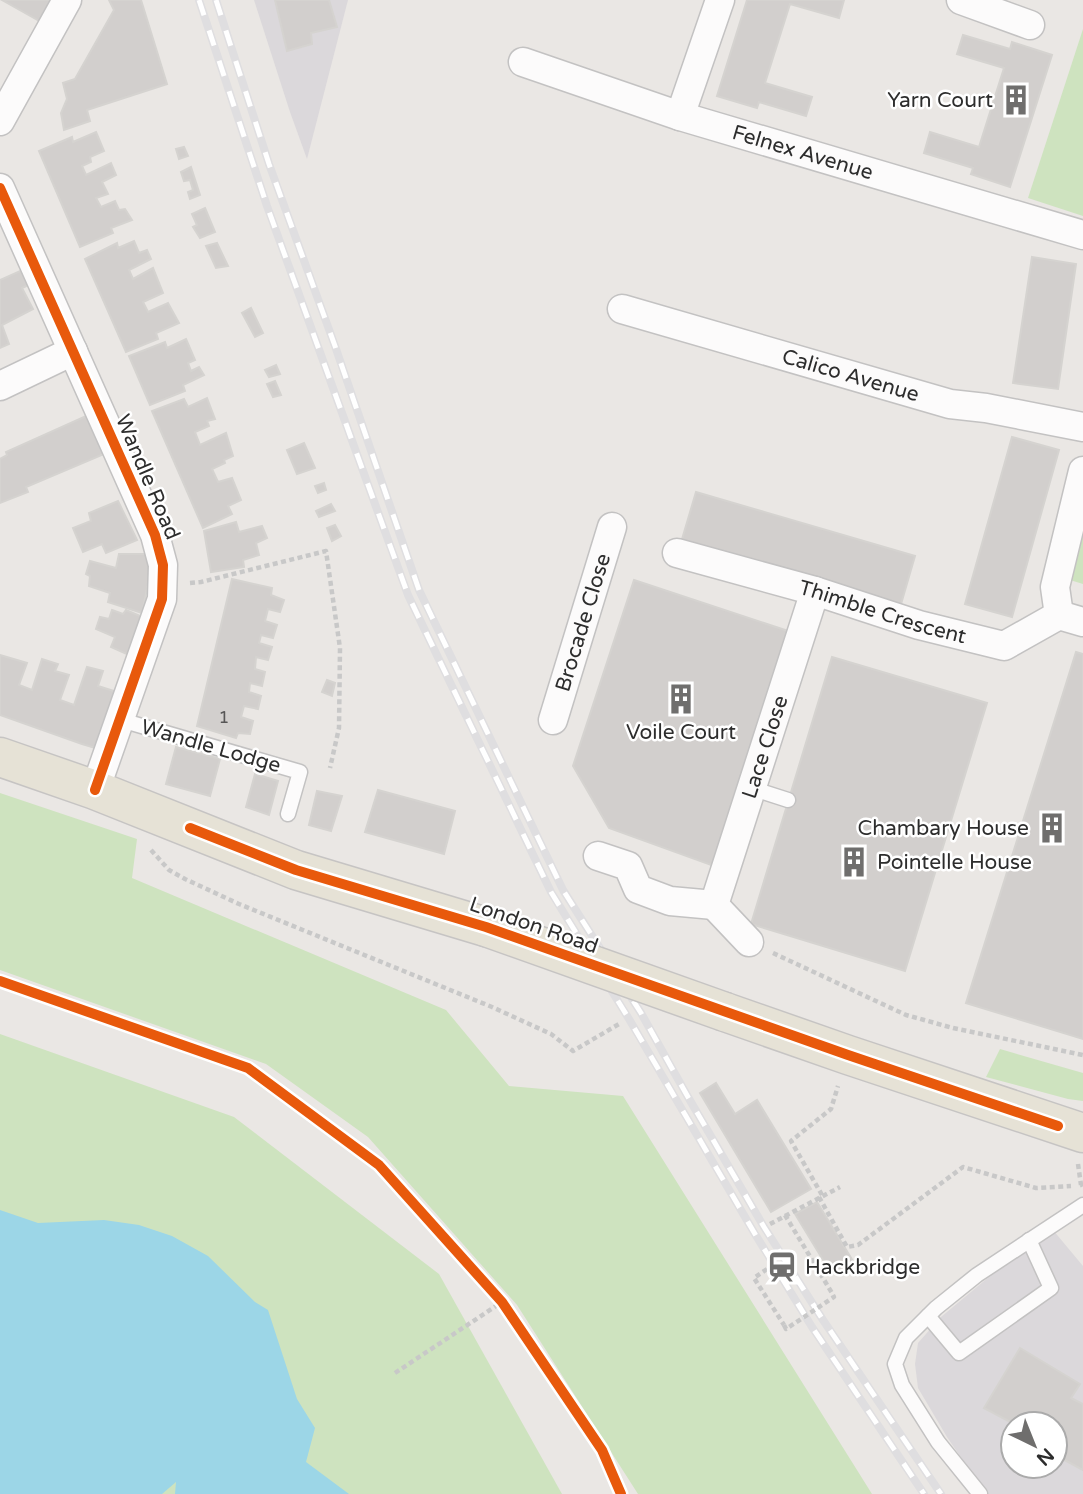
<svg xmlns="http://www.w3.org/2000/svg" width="1083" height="1494" font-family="'Varela Round',sans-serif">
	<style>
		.industrial { fill: #dbd8db; fill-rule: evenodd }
		.green { fill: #cee3bf }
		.water { fill: #9cd6e7 }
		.building { fill: #d2cfcd; stroke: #d5d3d0; stroke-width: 2 }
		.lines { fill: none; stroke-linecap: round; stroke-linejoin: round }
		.service-casing { stroke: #c3c2c2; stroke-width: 17 }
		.minor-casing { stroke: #c3c2c2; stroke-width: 31 }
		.primary-casing { stroke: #c6c4c3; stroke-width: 41 }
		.path { stroke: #c8c8c8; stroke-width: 4.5; stroke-dasharray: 5 3.5; stroke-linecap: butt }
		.service { stroke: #fcfbfb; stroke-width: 14 }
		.minor { stroke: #fcfbfb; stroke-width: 28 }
		.primary { stroke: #e6e2d6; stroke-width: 38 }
		.rail-casing { stroke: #dfdee0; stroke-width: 8 }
		.rail { stroke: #fff; stroke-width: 5; stroke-dasharray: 16; stroke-linecap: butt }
		.primary-bridge-casing { stroke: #c6c4c3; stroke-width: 41; stroke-linecap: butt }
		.path-bridge { stroke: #c8c8c8; stroke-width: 4.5; stroke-dasharray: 5 3.5; stroke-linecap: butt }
		.primary-bridge { stroke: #e6e2d6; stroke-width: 38 }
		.cycleway-casing { stroke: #fff; stroke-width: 15 }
		.cycleway { stroke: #e8590c; stroke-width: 10 }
		.labels { text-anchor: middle; stroke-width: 5; stroke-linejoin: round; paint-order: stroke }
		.number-label { font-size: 18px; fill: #575656 }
		.poi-label { font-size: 21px; fill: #2d2d2d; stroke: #fff; text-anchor: end }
		.street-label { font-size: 21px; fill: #2d2d2d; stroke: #fff }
	</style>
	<rect width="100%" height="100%" fill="#eae7e4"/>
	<!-- industrial -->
	<g class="industrial">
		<path d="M254 0H348L307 159 290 112Z"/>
		<path d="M1053 1230 1083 1266V1494H986L947 1437 918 1388 915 1364 918 1343 941 1317 1020 1251ZM1013 1424H1055V1466H1013Z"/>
	</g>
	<!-- green -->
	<g class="green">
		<path d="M1083 29V216L1028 198Z"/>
		<path d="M1083 517V584L1070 580Z"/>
		<path d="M0 793 137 839 132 878 446 1010 509 1086 623 1096 872 1494H638L517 1305 368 1137 266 1064 0 970Z"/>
		<path d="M0 1034 234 1117 439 1274 562 1494H0Z"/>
		<path d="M1000 1049 1083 1073V1101L1068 1099 986 1077Z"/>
	</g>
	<!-- water -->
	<path class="water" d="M0 1210 38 1223 104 1220 139 1225 172 1236 208 1256 255 1302 268 1310 297 1399 315 1428 306 1462 349 1494H175L176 1482 162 1494H0Z"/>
	<!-- building -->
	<g class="building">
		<path d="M2 0H54L41 22Z"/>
		<path d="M109 0H141L167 84 87 110 90 121 64 130 61 113 67 99 63 83 75 79 114 10Z"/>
		<path d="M275 0H329L337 27 311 33 312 44 287 51Z"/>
		<path d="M747 0H844L839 18 790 4 765 83 812 97 806 116 759 102 757 108 717 96Z"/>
		<path d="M963 35 1010 49 1012 42 1052 55 1010 187 971 174 973 168 924 153 930 132 979 147 1004 68 957 54Z"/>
		<path d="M96 132 104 151 90 157 91 162 82 166 86 175 111 163 116 175 102 182 108 194 96 198 101 207 115 201 119 210 125 209 132 220 111 228 113 233 80 247 39 151 72 137 73 142Z"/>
		<path d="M184 147 188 156 179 159 176 149Z"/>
		<path d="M191 167 200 195 190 199 188 192 193 190 190 180 184 181 181 172Z"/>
		<path d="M205 208 215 232 200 238 193 227 197 225 192 214Z"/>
		<path d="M134 241 139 253 147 250 151 259 129 270 133 279 153 268 163 293 143 302 148 312 168 303 179 323 156 333 158 339 126 352 85 259 117 243 118 248Z"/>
		<path d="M217 243 228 266 216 268 206 246Z"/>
		<path d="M1032 257 1076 264 1058 389 1013 383Z"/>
		<path d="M29 267 35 282 22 288 33 309 2 325 9 344 0 348V280Z"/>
		<path d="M251 308 263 333 255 337 242 313Z"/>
		<path d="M186 339 195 360 188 363 191 371 199 367 204 375 183 385 185 391 150 405 129 356 165 342 167 348Z"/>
		<path d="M276 365 280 374 269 377 265 370Z"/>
		<path d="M275 381 281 395 273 397 267 384Z"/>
		<path d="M207 398 215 419 207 421 209 426 195 432 200 445 226 433 233 456 224 460 225 463 212 469 218 482 232 478 241 500 228 506 232 514 203 528 152 411 184 399 188 407Z"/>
		<path d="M86 416 104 454 26 487 28 492 0 503V459L7 455 6 452Z"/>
		<path d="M1012 437 1059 450 1012 617 965 604Z"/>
		<path d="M304 443 315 468 297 474 287 450Z"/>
		<path d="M324 483 326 490 318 493 315 486Z"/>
		<path d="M696 492 915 556 899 611 680 546Z"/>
		<path d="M118 501 137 540 106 553 102 544 83 552 73 528 91 521 89 513Z"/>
		<path d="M331 504 335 511 319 517 316 511Z"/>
		<path d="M236 522 239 532 262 526 267 538 256 543 259 555 243 560 244 567 211 572 204 531Z"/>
		<path d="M335 525 341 536 332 541 327 528Z"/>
		<path d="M119 554H149L150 574 142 613 108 602 110 593 89 586 90 576 86 574 90 561 116 568Z"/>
		<path d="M232 579 272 588 271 595 284 600 280 612 268 609 265 621 277 625 273 638 261 635 259 643 272 647 268 660 256 657 255 669 265 672 262 686 250 683 249 692 261 696 258 709 244 706 241 717 253 721 250 734 238 733 236 738 197 726Z"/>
		<path d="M634 580 788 631 714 866 609 828 573 766Z"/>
		<path d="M112 610 123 614 126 610 145 618 131 656 111 647 115 637 96 629 100 617 109 619Z"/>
		<path d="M1076 652 1083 654V1039L966 1003Z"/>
		<path d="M0 655 27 663 19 685 32 690 42 659 58 664 55 671 69 675 60 700 74 705 87 667 103 671 98 686 120 693 102 750 82 744 0 715Z"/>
		<path d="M832 657 987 703 905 971 751 924Z"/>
		<path d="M327 680 335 683 332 696 322 692Z"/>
		<path d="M176 747 220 759 210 796 166 784Z"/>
		<path d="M255 774 278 781 269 815 246 807Z"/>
		<path d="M378 790 455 811 444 854 365 832Z"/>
		<path d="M317 791 342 796 331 831 309 825Z"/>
		<path d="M716 1083 735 1114 757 1100 811 1189 771 1212 700 1093Z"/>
		<path d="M817 1202 853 1261 831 1273 795 1214Z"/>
		<path d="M1020 1348 1080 1384 1071 1398 1083 1404V1470L1055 1455V1424H1014L984 1408Z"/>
	</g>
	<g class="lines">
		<!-- service casing -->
		<g class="service-casing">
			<g id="service">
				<path d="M121 720 300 772 288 814"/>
				<path d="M751 788 788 800"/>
				<path d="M928 1316 959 1353 1051 1288 1029 1240"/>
				<path d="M980 1494 938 1442 902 1385 895 1364 906 1338 936 1308 977 1275 1083 1205"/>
			</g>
		</g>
		<!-- minor casing -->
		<g class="minor-casing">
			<g id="minor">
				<path d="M961 0 1030 25"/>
				<path id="s1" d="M523 62 680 116 1083 235"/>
				<path d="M680 116 720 0"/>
				<path d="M0 121 67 0"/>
				<path d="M0 188 155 535 163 565 162 599 95 790"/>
				<path id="s2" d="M622 309 950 404 986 408 1083 427"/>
				<path d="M0 386 73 351"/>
				<path id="s3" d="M677 553 815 591 919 625 1004 646 1059 615 1083 622"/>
				<path d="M1059 615 1055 587 1083 471"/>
				<path id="s4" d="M553 720 612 527"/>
				<path id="s5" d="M598 856 628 866 638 889 670 901 714 905 815 591"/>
				<path d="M714 905 749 942"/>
			</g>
		</g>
		<!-- primary casing -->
		<g class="primary-casing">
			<g id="primary">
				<path d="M0 757 95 790 296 870 486 927"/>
				<path d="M725 1012 848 1055 1083 1133"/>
			</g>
		</g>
		<!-- path -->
		<g class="path">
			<path d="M190 583 201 582 326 551 340 648 339 728 330 768"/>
			<path d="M151 850 169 870 185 879 239 904 492 1007 551 1034 573 1051 619 1024"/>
			<path d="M773 953 906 1015 953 1028 1083 1055"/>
			<path d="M1078 1164 1081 1185H1079"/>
			<path d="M822 1195 791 1141 831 1109 838 1086"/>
			<path d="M819 1197 847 1247 858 1245 963 1167 1036 1188 1071 1186"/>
			<path d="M785 1215 832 1293"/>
			<path d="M770 1224 840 1187"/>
			<path d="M767 1269 754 1278 784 1325"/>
			<path d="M395 1373 502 1302"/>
		</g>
		<!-- service -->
		<use href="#service" class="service"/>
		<!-- minor -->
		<use href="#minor" class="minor"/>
		<!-- primary -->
		<use href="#primary" class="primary"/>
		<!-- rail casing -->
		<g class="rail-casing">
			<g id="rail">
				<path d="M199 0 267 206 408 595 551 892 629 1019 755 1234 812 1327 924 1494"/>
				<path d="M216 0 269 164 335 346 419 590 563 890 641 1013 688 1097 764 1227 823 1320 941 1494"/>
			</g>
		</g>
		<!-- rail -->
		<use href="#rail" class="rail"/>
		<!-- primary-bridge casing -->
		<g class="primary-bridge-casing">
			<path id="primary-bridge" d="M486 927 725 1012"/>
		</g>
		<!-- path-bridge -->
		<path class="path-bridge" d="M784 1325 786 1329 834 1297 832 1293"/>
		<!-- primary-bridge -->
		<use href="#primary-bridge" class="primary-bridge"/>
		<!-- cycleway casing -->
		<g class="cycleway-casing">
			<g id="cycleway">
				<path d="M0 188 155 535 163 565 162 599 95 790"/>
				<path d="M190 828 296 870 486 927 848 1055 1058 1126"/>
				<path d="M0 981 248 1068 379 1165 502 1302 602 1450 621 1494"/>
			</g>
		</g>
		<!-- cycleway -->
		<use href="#cycleway" class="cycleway"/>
	</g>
	<!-- icons -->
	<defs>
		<g id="building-bare" transform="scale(2.415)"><path d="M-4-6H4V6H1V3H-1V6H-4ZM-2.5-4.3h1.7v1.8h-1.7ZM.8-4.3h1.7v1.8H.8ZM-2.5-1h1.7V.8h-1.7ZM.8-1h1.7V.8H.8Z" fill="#6f6e6d" stroke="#fff" stroke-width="2.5" paint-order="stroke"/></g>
		<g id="station-bare" transform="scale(2.415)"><path d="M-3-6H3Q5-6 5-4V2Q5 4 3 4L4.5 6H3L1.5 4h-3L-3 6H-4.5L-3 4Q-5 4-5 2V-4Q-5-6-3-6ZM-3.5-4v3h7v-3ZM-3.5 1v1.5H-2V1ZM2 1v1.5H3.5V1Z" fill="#6f6e6d" stroke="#fff" stroke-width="2.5" paint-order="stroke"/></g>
	</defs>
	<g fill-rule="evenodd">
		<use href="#building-bare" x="1016" y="100"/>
		<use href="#building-bare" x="681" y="699"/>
		<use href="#building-bare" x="1052" y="828"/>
		<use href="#building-bare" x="854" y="862"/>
		<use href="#station-bare" x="782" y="1267"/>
	</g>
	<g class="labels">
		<!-- number labels -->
		<g class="number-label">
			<text x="224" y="723">1</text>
		</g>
		<!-- poi labels -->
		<g class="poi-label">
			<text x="993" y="107">Yarn Court</text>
			<text x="681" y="739" text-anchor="middle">Voile Court</text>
			<text x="1029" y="835">Chambary House</text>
			<text x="877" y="869" text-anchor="start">Pointelle House</text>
			<text x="805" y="1274" text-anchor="start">Hackbridge</text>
		</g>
		<!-- street labels -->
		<g class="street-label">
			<text dy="7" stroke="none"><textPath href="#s1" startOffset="294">Felnex Avenue</textPath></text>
			<text dy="7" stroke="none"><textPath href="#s2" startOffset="238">Calico Avenue</textPath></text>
			<text transform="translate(148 477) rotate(67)" y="7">Wandle Road</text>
			<text dy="7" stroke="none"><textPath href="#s3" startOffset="214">Thimble Crescent</textPath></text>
			<text dy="7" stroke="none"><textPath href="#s4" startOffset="102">Brocade Close</textPath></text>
			<text transform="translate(211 746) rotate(16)" y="7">Wandle Lodge</text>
			<text dy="7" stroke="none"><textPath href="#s5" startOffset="301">Lace Close</textPath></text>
			<text transform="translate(534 925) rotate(19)" y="7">London Road</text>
		</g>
	</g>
	<!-- north arrow -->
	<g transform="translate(1034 1445) rotate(137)"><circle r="33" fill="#ffffff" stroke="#ababab" stroke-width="2"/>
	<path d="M0-5L12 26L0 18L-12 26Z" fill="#6f6e6d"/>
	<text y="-10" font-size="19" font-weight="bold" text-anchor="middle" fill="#2d2d2d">N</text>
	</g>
</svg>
